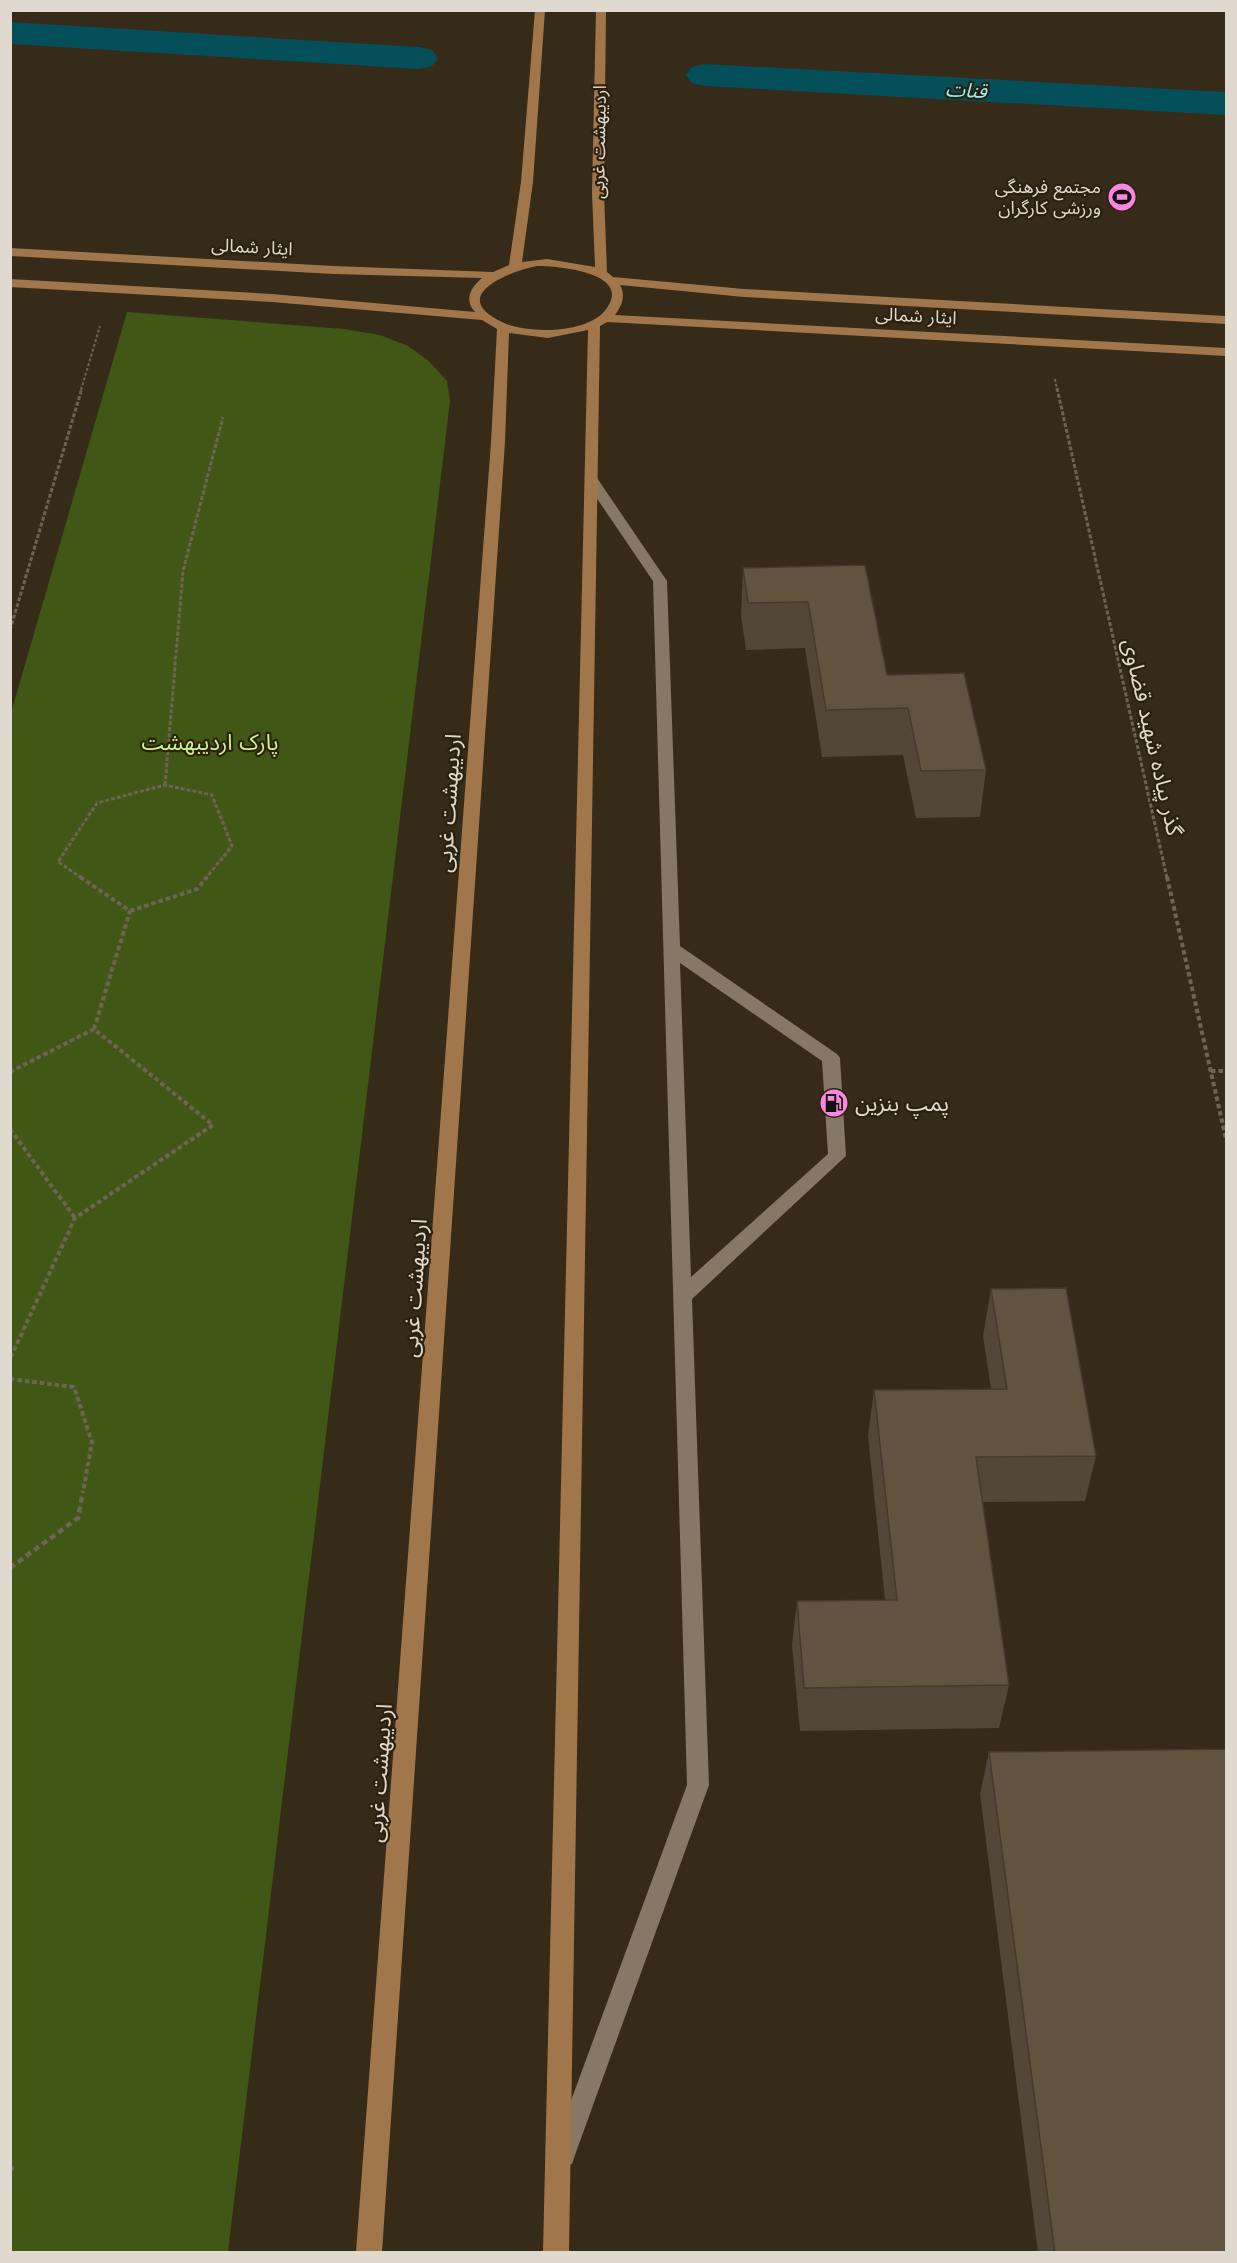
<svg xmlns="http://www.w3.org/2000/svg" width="1237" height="2263" font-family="Jost,'Noto Sans Arabic',sans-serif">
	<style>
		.green { fill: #405715 }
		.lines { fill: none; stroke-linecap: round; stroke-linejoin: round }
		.canal { fill: #044f59; fill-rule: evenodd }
		.path-far3 { stroke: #6e6455; stroke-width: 2; stroke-dasharray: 3 2; stroke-linecap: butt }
		.path-far2 { stroke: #6e6455; stroke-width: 3; stroke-dasharray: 4 2; stroke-linecap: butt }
		.path-far1 { stroke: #6e6455; stroke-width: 4; stroke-dasharray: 4.5 3; stroke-linecap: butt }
		.path { stroke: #6e6455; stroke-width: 4.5; stroke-dasharray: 6 4; stroke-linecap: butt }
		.lane { fill: #857864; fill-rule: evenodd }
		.secondary { fill: #a1764a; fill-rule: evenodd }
		.wall { fill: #534838 }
		.building { fill: #605441; stroke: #433b2e; stroke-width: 1.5 }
		.labels { text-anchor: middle; stroke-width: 4.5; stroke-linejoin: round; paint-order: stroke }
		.far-street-label { font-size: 18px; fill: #e0d9ce; stroke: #2b210f }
		.far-poi-label { font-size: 18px; fill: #e0d9ce; stroke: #2b210f; text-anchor: end }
		.far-water-label { font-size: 20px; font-style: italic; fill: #97ecfa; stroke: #2b210f }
		.street-label { font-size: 22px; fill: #e0d9ce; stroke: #2b210f }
		.park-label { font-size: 22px; fill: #cbf58c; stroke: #2b210f }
		.poi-label { font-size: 22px; fill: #e0d9ce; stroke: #2b210f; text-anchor: start }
	</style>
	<rect width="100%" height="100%" fill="#362a19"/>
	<!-- green -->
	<path class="green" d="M127 312 344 329 380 335 408 346 429 361 447 381 450 401 228 2252H11V713Z"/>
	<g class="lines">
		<!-- canal -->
		<g class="canal">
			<path d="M10 22 419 47 432 50 438 58 432 66 419 69 10 44Z"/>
			<path d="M705 64 1226 92V115L705 86 692 83 686 75 692 67Z"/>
		</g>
		<!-- path-far3 -->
		<g class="path-far3">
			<path d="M1055 379 1057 390"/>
			<path d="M81 390 100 326"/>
		</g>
		<!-- path-far2 -->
		<g class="path-far2">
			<path d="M1057 388 1167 878"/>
			<path d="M10 630 82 388"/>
			<path d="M165 785 183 571 223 417"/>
			<path d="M82 878 58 862 97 803 165 785 212 795 232 846 206 878"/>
		</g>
		<!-- path-far1 -->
		<g class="path-far1">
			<path d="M80 877 130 911"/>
			<path d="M1167 877 1226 1139"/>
			<path d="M130 911 197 889 207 877"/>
			<path d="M94 1029 130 911"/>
			<path d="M1211 1071H1226"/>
			<path d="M10 1072 94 1029 213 1125 75 1218 10 1359"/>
			<path d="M10 1129 75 1218"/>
			<path d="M10 1379 74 1387 92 1442 83 1492"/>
		</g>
		<!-- path -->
		<g class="path">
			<path d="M10 1568 78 1518 83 1491"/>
			<path d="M10 2166 12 2169 10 2171"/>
		</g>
		<!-- lane -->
		<path class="lane" d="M592 477 597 478 667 581 680 946 837 1054 840 1058 846 1156 692 1299 709 1785 575 2155 572 2164 563 2167 554 2164 551 2155 687 1785 653 581 585 481ZM680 963 822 1061 828 1154 691 1277Z"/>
		<!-- secondary -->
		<path class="secondary" d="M535 10H545L533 182 522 262 547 259 595 267 592 193 596 10H606L604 193 607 272 613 277 744 289 1226 316V324L744 297 620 285C626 296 622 305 615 315L1226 348V356L607 322 600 326 569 2252H543L588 330 548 338 509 333 505 442 382 2252H356L491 442 497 329 482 320 272 302 10 287V279L272 294 475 312C464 300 470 288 482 278L333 274 10 256V248L333 266 493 272 509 265 521 182ZM537 266C557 266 632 272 607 308 590 334 529 334 504 323 446 297 507 272 537 266Z"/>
	</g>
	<!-- wall -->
	<g class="wall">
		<path d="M865 565 887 675 986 770 980 817 916 818 903 755 822 757 805 648 746 650 741 615 743 568Z"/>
		<path d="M991 1289 1096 1456 1085 1501 983 1502 1009 1685 999 1728 800 1731 792 1645 797 1601 885 1600 868 1436 874 1390 991 1389 983 1336Z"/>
		<path d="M989 1752 1227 2253H1038L980 1794Z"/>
	</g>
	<!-- building -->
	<g class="building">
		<path d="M865 565 887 675 964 673 986 770 921 771 908 708 826 710 808 602 748 603 743 568Z"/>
		<path d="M1066 1288 1096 1456 976 1457 1009 1685 804 1688 797 1601 897 1600 874 1390 1007 1389 991 1289Z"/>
		<path d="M1227 1749V2253H1055L989 1752Z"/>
	</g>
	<!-- icons -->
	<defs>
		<g id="stadium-disc" transform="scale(1.5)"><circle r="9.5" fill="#fe86e0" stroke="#2b210f"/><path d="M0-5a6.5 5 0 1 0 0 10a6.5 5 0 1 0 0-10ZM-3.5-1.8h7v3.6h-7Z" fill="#111"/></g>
		<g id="fuel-disc" transform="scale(1.5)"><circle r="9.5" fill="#fe86e0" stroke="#2b210f"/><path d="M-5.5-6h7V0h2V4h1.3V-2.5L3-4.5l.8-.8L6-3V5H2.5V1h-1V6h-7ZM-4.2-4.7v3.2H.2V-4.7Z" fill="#111"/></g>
	</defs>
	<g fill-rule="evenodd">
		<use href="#stadium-disc" x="1122" y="197"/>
		<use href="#fuel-disc" x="834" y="1103"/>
	</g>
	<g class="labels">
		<!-- far-street labels -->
		<g class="far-street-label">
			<text transform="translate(599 142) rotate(-89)" y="6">اردیبهشت غربی</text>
			<text transform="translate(252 247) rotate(3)" y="6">ایثار شمالی</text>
			<text transform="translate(916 316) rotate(3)" y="6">ایثار شمالی</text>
		</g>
		<!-- far-poi labels -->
		<g class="far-poi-label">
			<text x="1101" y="193">مجتمع فرهنگی<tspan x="1101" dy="21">ورزشی کارگران</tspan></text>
		</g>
		<!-- far-water labels -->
		<g class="far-water-label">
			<text transform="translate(966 90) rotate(3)" y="7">قنات</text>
		</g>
		<!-- street labels -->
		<g class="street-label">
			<text transform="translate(1153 737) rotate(77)" y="8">گذر پیاده شهید قضاوی</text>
			<text transform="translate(448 803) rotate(-86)" y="8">اردیبهشت غربی</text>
			<text transform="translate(414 1288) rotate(-86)" y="8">اردیبهشت غربی</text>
			<text transform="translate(379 1773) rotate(-86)" y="8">اردیبهشت غربی</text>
		</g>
		<!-- park labels -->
		<g class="park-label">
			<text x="210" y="750">پارک اردیبهشت</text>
		</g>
		<!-- poi labels -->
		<g class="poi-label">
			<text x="855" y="1111">پمپ بنزین</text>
		</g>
	</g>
	<!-- border -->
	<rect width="1237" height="2263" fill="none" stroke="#e0d9ce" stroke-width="24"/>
</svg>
